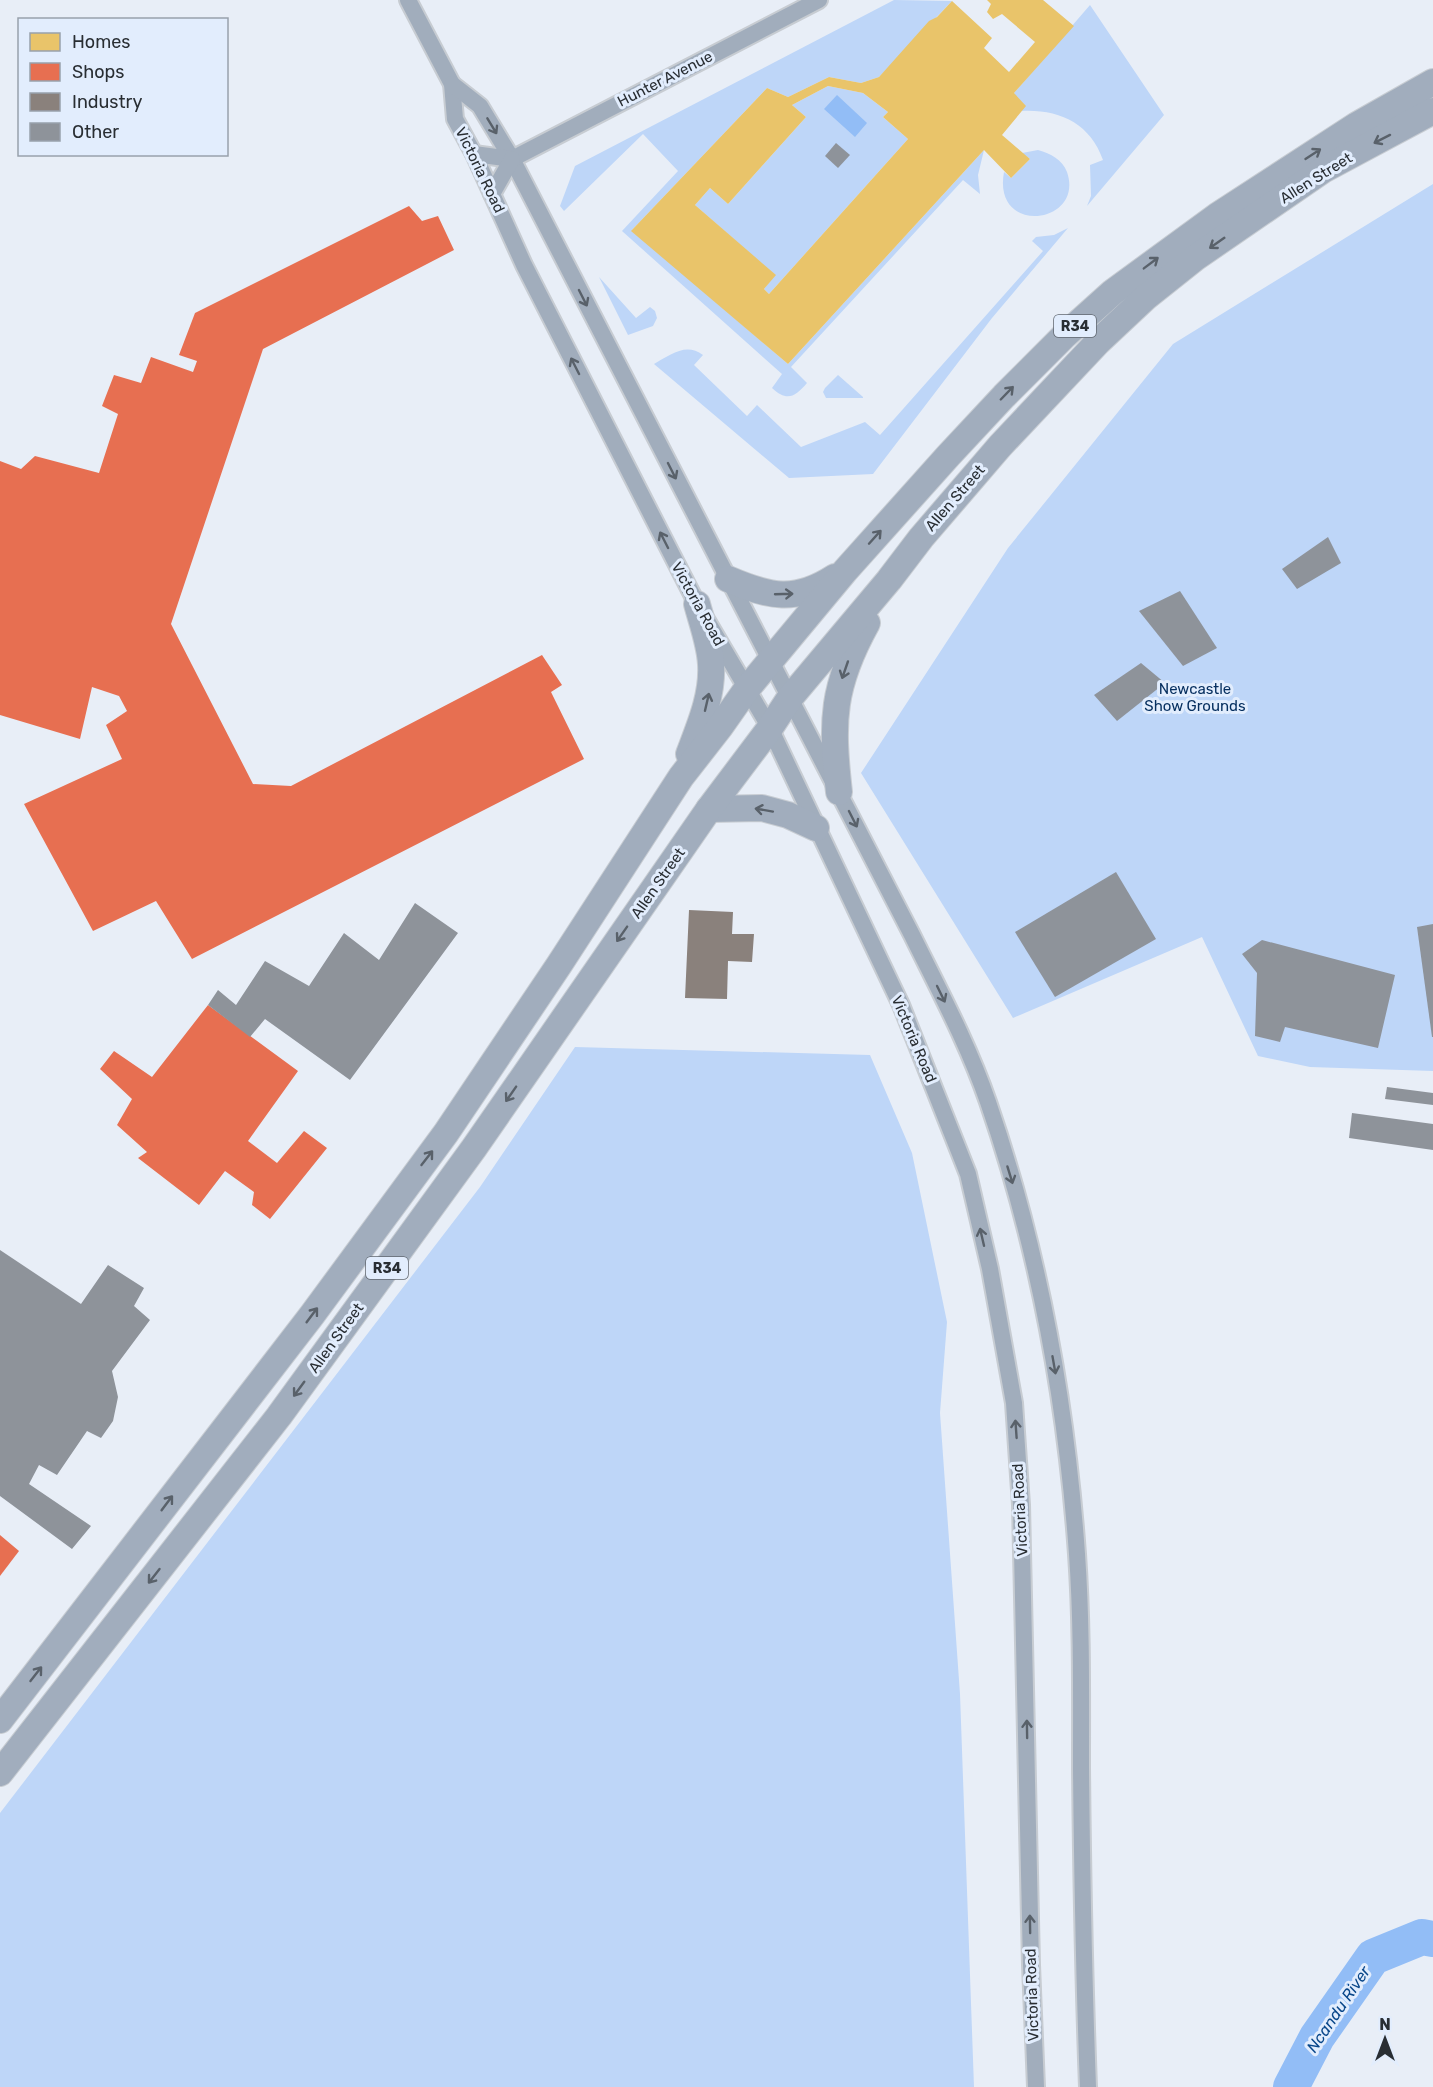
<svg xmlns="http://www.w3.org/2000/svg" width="1433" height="2087" font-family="Rubik,sans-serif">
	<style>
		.green { fill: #bed6f8 }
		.water { fill: #92bdf6 }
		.homes { fill: #e9c46a; fill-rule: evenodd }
		.shops { fill: #e76f51 }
		.industry { fill: #8a817c }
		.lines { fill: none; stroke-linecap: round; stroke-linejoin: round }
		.river { stroke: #92bdf6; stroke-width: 36 }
		.building { fill: #8e939a }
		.minor-casing { stroke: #c7ccd2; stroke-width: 20 }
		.primary-casing { stroke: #c7ccd2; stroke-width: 28 }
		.minor { stroke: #a1adbc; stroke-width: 16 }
		.primary { stroke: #a1adbd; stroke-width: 26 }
		.oneway { stroke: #59616a }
		.labels { text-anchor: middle; stroke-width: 6; stroke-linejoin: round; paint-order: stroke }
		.shield { fill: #e2edfd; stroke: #606770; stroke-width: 1.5 }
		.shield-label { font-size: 14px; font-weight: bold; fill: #292e33 }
		.street-label { font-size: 15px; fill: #292e33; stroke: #e2edfd }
		.park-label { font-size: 15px; fill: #062f5f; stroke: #e2edfd }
		.water-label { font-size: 16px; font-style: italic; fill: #09478a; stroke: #e2edfd }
	</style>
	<rect width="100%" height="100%" fill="#e8eef7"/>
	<!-- green -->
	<g class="green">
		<path d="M894 0 952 1 879 77 861 83 829 77 788 97 767 88 632 230 788 364 984 150 978 175 980 194 963 180 791 367 807 383C795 397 787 402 772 388L782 374 622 231 678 171 643 134 564 211 560 206 575 166Z"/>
		<path d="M1090 5 1164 115 1087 206 1091 196 1090 165 1103 160C1090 123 1059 109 1021 111L1014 93Z"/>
		<path d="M828 86 863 93 888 112 883 117 908 139 769 294 764 289 775 275 695 205 710 188 728 204 806 117 792 105Z"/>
		<path d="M1038 150C1051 154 1062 159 1067 172 1085 224 992 237 1004 172L1011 178 1030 159 1022 153Z"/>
		<path d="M1433 184V1071L1310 1067 1258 1056 1202 937 1013 1018 861 773 1008 548 1173 344Z"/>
		<path d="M1068 228 992 318 873 474 789 478 654 364C670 355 686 342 703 355L694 365 747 416 757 405 801 447 865 422 880 435 1043 251 1032 241 1036 237 1054 235Z"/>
		<path d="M599 277 636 318 650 307 655 311 657 318 653 326 628 335Z"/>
		<path d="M838 375 863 397V398H826L823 392 825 388Z"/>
		<path d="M575 1047 870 1055 912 1153 947 1322 940 1413 960 1694 974 2087H0V1813L480 1187Z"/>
	</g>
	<!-- water -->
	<path class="water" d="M837 95 867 123 855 137 824 109Z"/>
	<!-- homes -->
	<path class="homes" d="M987 0H1043L1074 26 1014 93 1026 106 1002 135 1030 159 1011 178 984 150 788 364 631 231 767 88 788 97 829 77 861 83 879 77 929 21 937 17 952 1 992 38 984 48 1009 72 1035 42 1002 14 993 19 987 12 991 4ZM828 86 863 93 888 112 883 117 908 139 769 294 764 289 776 275 695 205 710 188 728 204 806 117 792 105Z"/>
	<!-- shops -->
	<g class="shops">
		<path d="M409 206 422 221 438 216 454 250 263 349 171 624 253 784 291 786 542 655 562 685 551 692 584 759 192 959 156 901 93 931 24 804 122 759 106 725 127 711 119 696 92 687 80 739 0 715V461L21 469 35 456 99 473 118 414 102 406 114 375 141 383 151 357 193 372 197 361 179 355 195 313Z"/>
		<path d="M208 1005 298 1071 248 1141 277 1163 304 1131 327 1148 270 1219 252 1205 254 1192 225 1171 199 1205 138 1158 147 1152 117 1125 132 1099 100 1069 114 1051 152 1077Z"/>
		<path d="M0 1535 19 1551 0 1576Z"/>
	</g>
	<!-- industry -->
	<path class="industry" d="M689 910 733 912 732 934H754L752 962 728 961 727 999 685 998Z"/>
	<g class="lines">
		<!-- river -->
		<path class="river" d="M1291 2087 1317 2037 1373 1957 1422 1937 1433 1939"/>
	</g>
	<!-- building -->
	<g class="building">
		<path d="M836 143 850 155 838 168 825 156Z"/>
		<path d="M1328 537 1341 563 1297 589 1282 569Z"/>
		<path d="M1180 591 1217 648 1183 666 1139 611Z"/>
		<path d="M1141 663 1165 683 1117 721 1094 695Z"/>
		<path d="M1116 872 1156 939 1055 997 1015 932Z"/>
		<path d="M415 903 458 933 350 1080 265 1019 250 1037 208 1005 218 990 236 1005 265 961 309 986 344 933 379 960Z"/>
		<path d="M1433 924V1037H1432L1417 927Z"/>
		<path d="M1262 940 1395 975 1378 1048 1285 1027 1280 1042 1255 1036 1257 973 1242 954Z"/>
		<path d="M1387 1087 1433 1093V1105L1385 1099Z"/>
		<path d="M1352 1113 1433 1124V1150L1349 1138Z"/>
		<path d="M0 1250 81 1304 108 1265 144 1288 134 1306 150 1320 112 1371 118 1397 113 1421 101 1438 87 1431 57 1475 39 1465 29 1484 91 1526 72 1549 0 1496Z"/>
	</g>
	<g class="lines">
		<!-- minor casing -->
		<g class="minor-casing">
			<g id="minor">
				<path d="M408 0 452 84 455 119 474 154 524 265 697 604 770 728 901 1005 968 1174 990 1269 1014 1403 1021 1505 1031 1965 1036 2087"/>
				<path d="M452 84 480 106 512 159 912 935C939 990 968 1044 988 1102 1038 1247 1066 1401 1077 1554 1082 1625 1081 1696 1081 1767 1082 1874 1084 1981 1088 2087"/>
				<path d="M474 154 512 159"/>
				<path d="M512 159 819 0"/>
				<path d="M492 194 512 159"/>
			</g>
		</g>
		<!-- primary casing -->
		<g class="primary-casing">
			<g id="primary">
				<path d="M728 579C770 597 795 603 835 577"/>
				<path d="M689 754C700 725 713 695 711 664 710 644 702 623 697 604"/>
				<path d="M839 792C831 721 832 686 867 623"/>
				<path d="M709 809 762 808 788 815 816 828"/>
				<path d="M0 1720 312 1315 446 1133 559 965 681 777 720 727 746 690 845 571 948 456 1004 396 1064 336 1113 292 1217 216 1357 125 1433 82"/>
				<path d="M0 1773 279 1416 474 1148 709 809 770 728 789 699 889 580 921 538 1000 446 1098 342 1146 297 1195 258 1323 170 1433 111"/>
			</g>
		</g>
		<!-- minor -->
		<use href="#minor" class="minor"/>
		<!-- primary -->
		<use href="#primary" class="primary"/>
	</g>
	<!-- one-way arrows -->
	<defs><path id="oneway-shaft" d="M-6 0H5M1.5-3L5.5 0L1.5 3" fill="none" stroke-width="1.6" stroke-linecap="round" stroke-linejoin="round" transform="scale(1.5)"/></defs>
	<g class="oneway">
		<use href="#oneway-shaft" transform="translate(492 126) rotate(59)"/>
		<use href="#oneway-shaft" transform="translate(1382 139) rotate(153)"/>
		<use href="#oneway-shaft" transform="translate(1313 154) rotate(-33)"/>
		<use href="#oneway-shaft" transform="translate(1217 243) rotate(145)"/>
		<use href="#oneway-shaft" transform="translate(1151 263) rotate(-37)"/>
		<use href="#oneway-shaft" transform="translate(583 298) rotate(63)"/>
		<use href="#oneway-shaft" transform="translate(575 366) rotate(-117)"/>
		<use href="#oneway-shaft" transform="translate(1007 393) rotate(-46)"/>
		<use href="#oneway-shaft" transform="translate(672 471) rotate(63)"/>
		<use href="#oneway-shaft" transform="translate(875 537) rotate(-48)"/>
		<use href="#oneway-shaft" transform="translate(664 540) rotate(-117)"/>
		<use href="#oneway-shaft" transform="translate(784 594) rotate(-2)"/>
		<use href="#oneway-shaft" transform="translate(845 670) rotate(109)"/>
		<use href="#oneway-shaft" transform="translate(707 702) rotate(-77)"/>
		<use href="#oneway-shaft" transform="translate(764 810) rotate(-170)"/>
		<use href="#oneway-shaft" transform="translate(853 819) rotate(63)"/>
		<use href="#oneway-shaft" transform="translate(622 934) rotate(125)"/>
		<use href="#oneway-shaft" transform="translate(941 994) rotate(64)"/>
		<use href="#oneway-shaft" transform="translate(511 1094) rotate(125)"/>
		<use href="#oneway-shaft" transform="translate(427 1158) rotate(-52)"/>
		<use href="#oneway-shaft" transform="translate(1010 1175) rotate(73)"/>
		<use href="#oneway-shaft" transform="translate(982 1237) rotate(-103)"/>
		<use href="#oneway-shaft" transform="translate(312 1315) rotate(-53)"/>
		<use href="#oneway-shaft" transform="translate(1054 1365) rotate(80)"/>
		<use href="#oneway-shaft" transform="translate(299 1389) rotate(126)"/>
		<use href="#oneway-shaft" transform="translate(1016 1429) rotate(-94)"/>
		<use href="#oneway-shaft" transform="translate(167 1503) rotate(-53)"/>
		<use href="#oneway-shaft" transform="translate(154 1576) rotate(128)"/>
		<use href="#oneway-shaft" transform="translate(36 1674) rotate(-52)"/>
		<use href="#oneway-shaft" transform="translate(1027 1729) rotate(-91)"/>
		<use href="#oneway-shaft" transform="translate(1030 1924) rotate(-91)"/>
	</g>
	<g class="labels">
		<!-- shield labels -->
		<g class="shield">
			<rect x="1054" y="315" width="42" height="22" rx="4.5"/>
			<rect x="366" y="1257" width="42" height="22" rx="4.5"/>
		</g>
		<g class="shield-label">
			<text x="1075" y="331">R34</text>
			<text x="387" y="1273">R34</text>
		</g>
		<!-- street labels -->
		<g class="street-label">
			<text transform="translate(665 79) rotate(-27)" y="5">Hunter Avenue</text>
			<text transform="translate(480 170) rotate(64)" y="5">Victoria Road</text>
			<text transform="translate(1316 178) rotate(-32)" y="5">Allen Street</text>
			<text transform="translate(955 498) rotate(-49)" y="5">Allen Street</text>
			<text transform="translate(698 604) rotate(61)" y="5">Victoria Road</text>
			<text transform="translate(658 883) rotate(-55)" y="5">Allen Street</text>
			<text transform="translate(914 1039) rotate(67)" y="5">Victoria Road</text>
			<text transform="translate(336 1338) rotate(-54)" y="5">Allen Street</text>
			<text transform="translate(1020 1510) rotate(-93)" y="5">Victoria Road</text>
			<text transform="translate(1032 1995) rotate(-92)" y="5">Victoria Road</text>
		</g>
		<!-- park labels -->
		<g class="park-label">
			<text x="1195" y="694">Newcastle<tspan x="1195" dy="17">Show Grounds</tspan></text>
		</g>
		<!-- water labels -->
		<g class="water-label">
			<text transform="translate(1338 2009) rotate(-56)" y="6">Ncandu River</text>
		</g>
	</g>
	<!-- legend -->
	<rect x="18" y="18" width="210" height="138" fill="#e2edfd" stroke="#98a1ac" stroke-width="1.5"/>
	<rect x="30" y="33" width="30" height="18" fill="#e9c46a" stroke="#98a1ac" stroke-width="1.5"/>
	<text x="72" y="48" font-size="18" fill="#292e33">Homes</text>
	<rect x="30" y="63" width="30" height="18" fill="#e76f51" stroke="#98a1ac" stroke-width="1.5"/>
	<text x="72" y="78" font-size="18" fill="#292e33">Shops</text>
	<rect x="30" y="93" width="30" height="18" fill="#8a817c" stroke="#98a1ac" stroke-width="1.5"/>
	<text x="72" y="108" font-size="18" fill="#292e33">Industry</text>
	<rect x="30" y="123" width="30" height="18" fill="#8e939a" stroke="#98a1ac" stroke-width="1.5"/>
	<text x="72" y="138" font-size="18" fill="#292e33">Other</text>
	<!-- north arrow -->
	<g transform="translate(1385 2039)" stroke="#e2edfd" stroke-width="4.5" paint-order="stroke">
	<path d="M0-4.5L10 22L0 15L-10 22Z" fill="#292e33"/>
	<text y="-9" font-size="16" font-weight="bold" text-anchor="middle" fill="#292e33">N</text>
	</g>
</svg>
